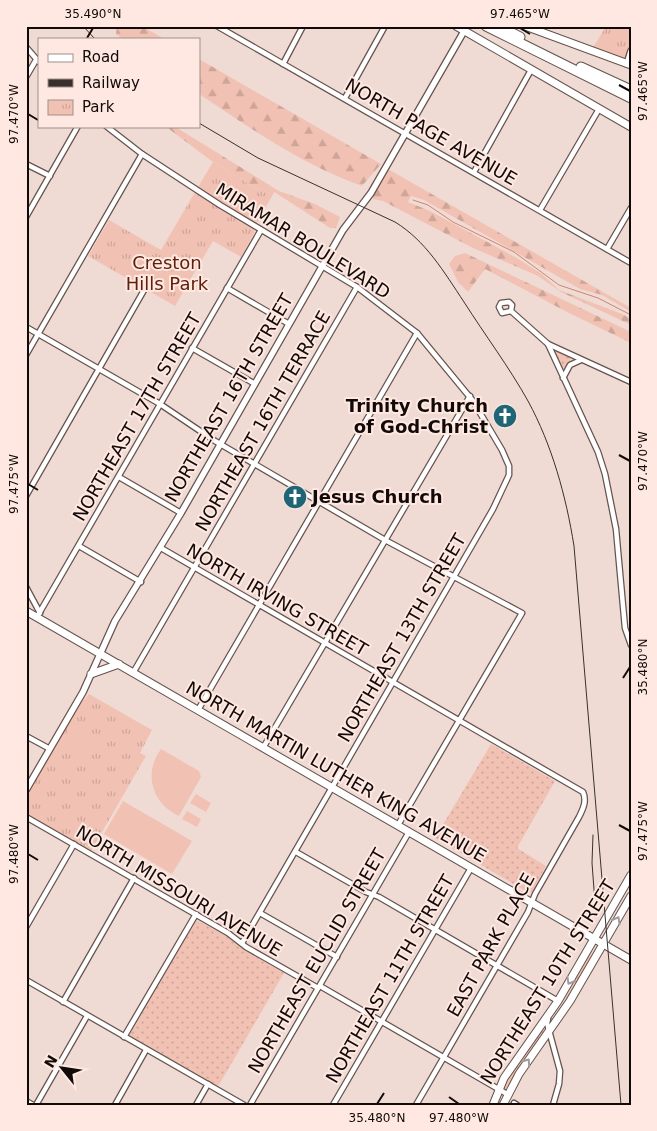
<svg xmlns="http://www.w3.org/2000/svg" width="657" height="1131" font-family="'DejaVu Sans',sans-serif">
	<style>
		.grass { fill: url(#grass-dots) }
		.forest { fill: url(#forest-firs) }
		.park { fill: url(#park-tufts) }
		.garden { fill: #f1c2b3 }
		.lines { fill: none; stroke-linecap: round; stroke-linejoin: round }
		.stream { stroke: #cb8771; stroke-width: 1 }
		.minor-casing { stroke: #65534d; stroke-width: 7 }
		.tertiary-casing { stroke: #65534d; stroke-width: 8 }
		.secondary-casing { stroke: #65534d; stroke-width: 9 }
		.motorway-casing { stroke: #65534d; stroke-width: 11 }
		.minor { stroke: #fff; stroke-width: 4.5 }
		.tertiary { stroke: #fff; stroke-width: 5.5 }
		.secondary { stroke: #fff; stroke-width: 7 }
		.motorway { stroke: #fff; stroke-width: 9 }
		.rail { stroke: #39302d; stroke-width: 1 }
		.oneway { stroke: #a09d9c }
		.ticks { fill: none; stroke: #110a08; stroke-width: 2 }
		.labels { text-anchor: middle; stroke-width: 4; stroke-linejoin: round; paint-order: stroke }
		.street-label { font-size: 18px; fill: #110a08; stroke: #fee8e1 }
		.park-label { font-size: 18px; fill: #5e200a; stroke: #fee8e1 }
		.poi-label { font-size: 18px; font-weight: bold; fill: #110a08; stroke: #fee8e1; text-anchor: end }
		.neatline { fill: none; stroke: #110a08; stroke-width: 2 }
		.ticks-label { font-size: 12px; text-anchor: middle; fill: #110a08 }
	</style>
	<defs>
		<pattern id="grass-dots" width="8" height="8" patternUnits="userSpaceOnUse" patternTransform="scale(1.25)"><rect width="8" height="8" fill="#f1c2b3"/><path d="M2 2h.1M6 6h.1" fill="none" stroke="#cea598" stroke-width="1.8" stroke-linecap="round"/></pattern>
		<pattern id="forest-firs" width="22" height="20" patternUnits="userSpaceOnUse" patternTransform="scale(1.25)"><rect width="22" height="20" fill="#f1c2b3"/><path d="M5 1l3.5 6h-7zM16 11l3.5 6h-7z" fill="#cea598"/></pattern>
		<pattern id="park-tufts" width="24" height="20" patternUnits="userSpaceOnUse" patternTransform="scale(1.25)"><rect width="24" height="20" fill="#f1c2b3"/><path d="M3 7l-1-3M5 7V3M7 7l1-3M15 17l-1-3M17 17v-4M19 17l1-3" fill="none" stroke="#cea598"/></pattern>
	</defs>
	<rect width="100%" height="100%" fill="#f0dbd4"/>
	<!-- grass -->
	<g class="grass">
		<path d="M553 350 569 357 571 360 564 368 560 367Z"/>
		<path d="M491 744 555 781 517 848 546 866 532 892 529 893 435 838Z"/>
		<path d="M196 920 225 935 239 946 284 973 219 1085 217 1086 129 1036Z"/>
		<path d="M592 949C593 958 561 1010 553 1022Z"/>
		<path d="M543 1028 545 1034 505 1090 504 1086Z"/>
	</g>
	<!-- forest -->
	<g class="forest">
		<path d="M117 26H142L164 39H122L116 34Z"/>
		<path d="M199 59 381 164 362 186C302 165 252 129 199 94Z"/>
		<path d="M165 126H174L279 191 315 204 340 217 336 228H330L268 188 264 193 213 162Z"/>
		<path d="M388 169 631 308V312L602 295 580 289 424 200 411 196 408 202 428 210 515 257 542 274 559 290 622 314 631 319V325L561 292 538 276 473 248 383 201 373 199V195Z"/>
		<path d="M465 253 631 332V343L569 313 485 269 468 292 458 282 449 264 455 256Z"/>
	</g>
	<!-- park -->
	<g class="park">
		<path d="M606 26H631V61L593 48Z"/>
		<path d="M213 162 264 193 268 187 275 191 256 224 198 187Z"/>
		<path d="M195 192 254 230 255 232 241 257 213 241 175 306 88 256 109 220 161 250Z"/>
		<path d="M89 694 152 730 140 753 146 756 91 851 26 814V795L79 705Z"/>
	</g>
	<!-- garden -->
	<g class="garden">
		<path d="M108 250 123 259 118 267 104 258Z"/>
		<path d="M69 729 88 740 81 752 62 741Z"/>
		<path d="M161 749 199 771 201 777 179 816C152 804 143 773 161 749Z"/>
		<path d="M196 794 211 803 206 812 190 803Z"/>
		<path d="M123 801 192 841 172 874 104 834Z"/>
		<path d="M187 811 201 819 197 827 182 819Z"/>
	</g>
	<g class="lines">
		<!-- stream -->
		<path class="stream" d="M413 200 428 205 453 222 514 252 559 285 598 298 631 315"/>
		<!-- minor casing -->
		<g class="minor-casing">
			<g id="minor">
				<path d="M217 26 631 263"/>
				<path d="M26 47 39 62"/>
				<path d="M283 64 303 26"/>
				<path d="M26 77 36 60"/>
				<path d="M345 98 385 26"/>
				<path d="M106 126 142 154 220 205 357 287 417 333 473 401 502 450 509 466V475L493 509 242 943"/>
				<path d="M26 164 50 176"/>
				<path d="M474 172 531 70"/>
				<path d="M540 210 599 109"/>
				<path d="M26 217 78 126"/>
				<path d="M607 249 631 208"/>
				<path d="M227 288 289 324"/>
				<path d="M511 311 502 313 499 307 501 303 509 302 512 305 511 311 548 344 631 382"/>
				<path d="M26 327 160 404 215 441 385 540 522 613 398 825"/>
				<path d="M548 344 598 452 605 474 616 529 625 628 631 645"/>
				<path d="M192 348 255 384"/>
				<path d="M26 355 142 154"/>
				<path d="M563 378 570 365 581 360"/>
				<path d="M119 477 181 513"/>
				<path d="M26 496 151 278"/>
				<path d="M79 546 141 582"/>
				<path d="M161 548 583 792C587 801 583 809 579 817L535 894 528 912 416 1105"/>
				<path d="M26 587 40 613"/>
				<path d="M37 617 261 230"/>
				<path d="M133 673 357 287"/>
				<path d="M198 710 417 333"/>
				<path d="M26 736 50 749"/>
				<path d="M263 748 470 396"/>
				<path d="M26 817 228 933 246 947 318 988"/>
				<path d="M296 852 366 892 379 897 558 1001"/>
				<path d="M260 913 337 957"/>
				<path d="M26 927 74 844"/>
				<path d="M26 980 244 1105"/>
				<path d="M320 986 507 1094"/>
				<path d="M63 1002 134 878"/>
				<path d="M548 1019 547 1023 560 1071 559 1084 553 1105"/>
				<path d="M124 1037 196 914"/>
				<path d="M26 1101 33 1105"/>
				<path d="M514 1103 517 1105"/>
				<path d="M36 1105 87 1016"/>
				<path d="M115 1105 146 1050"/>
				<path d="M196 1105 208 1084"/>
				<path d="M250 1105 409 832"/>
				<path d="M333 1105 471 868"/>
			</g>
		</g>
		<!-- tertiary casing -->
		<g class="tertiary-casing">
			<g id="tertiary">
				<path d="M627 64 631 51"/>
				<path d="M26 790 83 692 115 621 181 513 343 230 371 193 467 26"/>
			</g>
		</g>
		<!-- secondary casing -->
		<g class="secondary-casing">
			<g id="secondary">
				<path d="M456 26 631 127"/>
				<path d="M525 26 631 65"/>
				<path d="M26 611 631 960"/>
				<path d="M91 674 119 664"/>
				<path d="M493 1105 504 1078 558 1001 631 875"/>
				<path d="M503 1105 519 1074 570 1001 631 896"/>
			</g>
		</g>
		<!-- motorway casing -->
		<g class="motorway-casing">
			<g id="motorway">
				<path d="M486 26 631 98"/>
				<path d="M499 26 520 37"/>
				<path d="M581 67 631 90"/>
			</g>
		</g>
		<!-- minor -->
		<use href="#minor" class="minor"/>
		<!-- tertiary -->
		<use href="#tertiary" class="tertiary"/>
		<!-- secondary -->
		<use href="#secondary" class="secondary"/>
		<!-- motorway -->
		<use href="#motorway" class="motorway"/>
		<!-- rail -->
		<g class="rail">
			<path d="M83 26 95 39"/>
			<path d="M199 123 258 158 395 222C426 241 444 272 464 302 485 335 509 367 528 401 552 445 566 496 574 546L621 1105"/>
			<path d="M593 835 592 863 596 916"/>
		</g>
	</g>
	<!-- one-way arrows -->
	<defs><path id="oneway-chevron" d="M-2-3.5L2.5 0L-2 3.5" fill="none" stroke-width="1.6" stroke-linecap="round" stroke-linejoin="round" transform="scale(1.25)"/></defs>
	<g class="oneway">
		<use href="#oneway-chevron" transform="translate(617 920) rotate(-60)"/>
		<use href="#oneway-chevron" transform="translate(570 981) rotate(120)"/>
		<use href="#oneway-chevron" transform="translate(527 1062) rotate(-55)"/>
	</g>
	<!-- ticks -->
	<path class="ticks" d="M520 28 530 34M87 38 93 28M619 85 630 91M28 114 38 120M619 455 630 461M28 484 38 490M623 678 630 667M619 825 630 831M28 854 38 860M449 1097 459 1104M377 1104 384 1093"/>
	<!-- icons -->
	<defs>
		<g id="church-disc" transform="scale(1.25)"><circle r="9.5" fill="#206576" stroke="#fee8e1"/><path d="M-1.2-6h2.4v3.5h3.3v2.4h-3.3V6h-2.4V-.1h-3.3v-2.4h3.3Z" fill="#fff"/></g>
	</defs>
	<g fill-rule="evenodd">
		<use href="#church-disc" x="505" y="416"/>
		<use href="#church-disc" x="295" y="497"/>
	</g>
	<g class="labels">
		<!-- street labels -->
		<g class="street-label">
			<text transform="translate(431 132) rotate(30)" y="6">NORTH PAGE AVENUE</text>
			<text transform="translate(303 241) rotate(32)" y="6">MIRAMAR BOULEVARD</text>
			<text transform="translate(229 398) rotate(-60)" y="6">NORTHEAST 16TH STREET</text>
			<text transform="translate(137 417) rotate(-60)" y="6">NORTHEAST 17TH STREET</text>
			<text transform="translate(263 421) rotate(-60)" y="6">NORTHEAST 16TH TERRACE</text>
			<text transform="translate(277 600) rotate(30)" y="6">NORTH IRVING STREET</text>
			<text transform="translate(402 638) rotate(-60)" y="6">NORTHEAST 13TH STREET</text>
			<text transform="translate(336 772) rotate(30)" y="6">NORTH MARTIN LUTHER KING AVENUE</text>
			<text transform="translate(179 891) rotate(31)" y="6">NORTH MISSOURI AVENUE</text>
			<text transform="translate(491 945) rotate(-61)" y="6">EAST PARK PLACE</text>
			<text transform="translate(317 961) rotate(-60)" y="6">NORTHEAST EUCLID STREET</text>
			<text transform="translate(390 979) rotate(-60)" y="6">NORTHEAST 11TH STREET</text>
			<text transform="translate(548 982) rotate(-58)" y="6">NORTHEAST 10TH STREET</text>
		</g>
		<!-- park labels -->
		<g class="park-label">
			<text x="167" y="269">Creston<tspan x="167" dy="21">Hills Park</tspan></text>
		</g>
		<!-- poi labels -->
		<g class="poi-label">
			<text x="488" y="412">Trinity Church<tspan x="488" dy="21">of God-Christ</tspan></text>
			<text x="312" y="503" text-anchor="start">Jesus Church</text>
		</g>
	</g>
	<!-- border -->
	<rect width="657" height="1131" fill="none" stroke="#fee8e1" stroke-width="55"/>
	<!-- legend -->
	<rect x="38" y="38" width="162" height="90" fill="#fee8e1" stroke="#9f8f8a"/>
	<rect x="48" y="54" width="25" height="8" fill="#ffffff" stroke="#9f8f8a"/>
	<text x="82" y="62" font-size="15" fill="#110a08">Road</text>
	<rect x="48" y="79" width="25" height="8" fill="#39302d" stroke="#9f8f8a"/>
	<text x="82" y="88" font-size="15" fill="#110a08">Railway</text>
	<rect x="48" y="100" width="25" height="15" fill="url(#park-tufts)" stroke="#9f8f8a"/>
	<text x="82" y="112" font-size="15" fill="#110a08">Park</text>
	<!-- north arrow -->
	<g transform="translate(62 1068) rotate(300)" stroke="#fee8e1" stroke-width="4" paint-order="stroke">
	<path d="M0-4L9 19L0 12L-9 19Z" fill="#110a08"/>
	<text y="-8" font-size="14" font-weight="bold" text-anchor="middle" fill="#110a08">N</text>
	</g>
	<rect x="28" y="28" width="602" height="1076" class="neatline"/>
	<g class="ticks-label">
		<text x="93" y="18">35.490°N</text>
		<text x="520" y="18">97.465°W</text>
		<text transform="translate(643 91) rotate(-90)" y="4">97.465°W</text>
		<text transform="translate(14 114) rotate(-90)" y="4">97.470°W</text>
		<text transform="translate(643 461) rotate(-90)" y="4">97.470°W</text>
		<text transform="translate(14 484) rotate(-90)" y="4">97.475°W</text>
		<text transform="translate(643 667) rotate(-90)" y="4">35.480°N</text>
		<text transform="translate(643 831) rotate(-90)" y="4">97.475°W</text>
		<text transform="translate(14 854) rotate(-90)" y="4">97.480°W</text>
		<text x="377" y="1122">35.480°N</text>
		<text x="459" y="1122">97.480°W</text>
	</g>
</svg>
